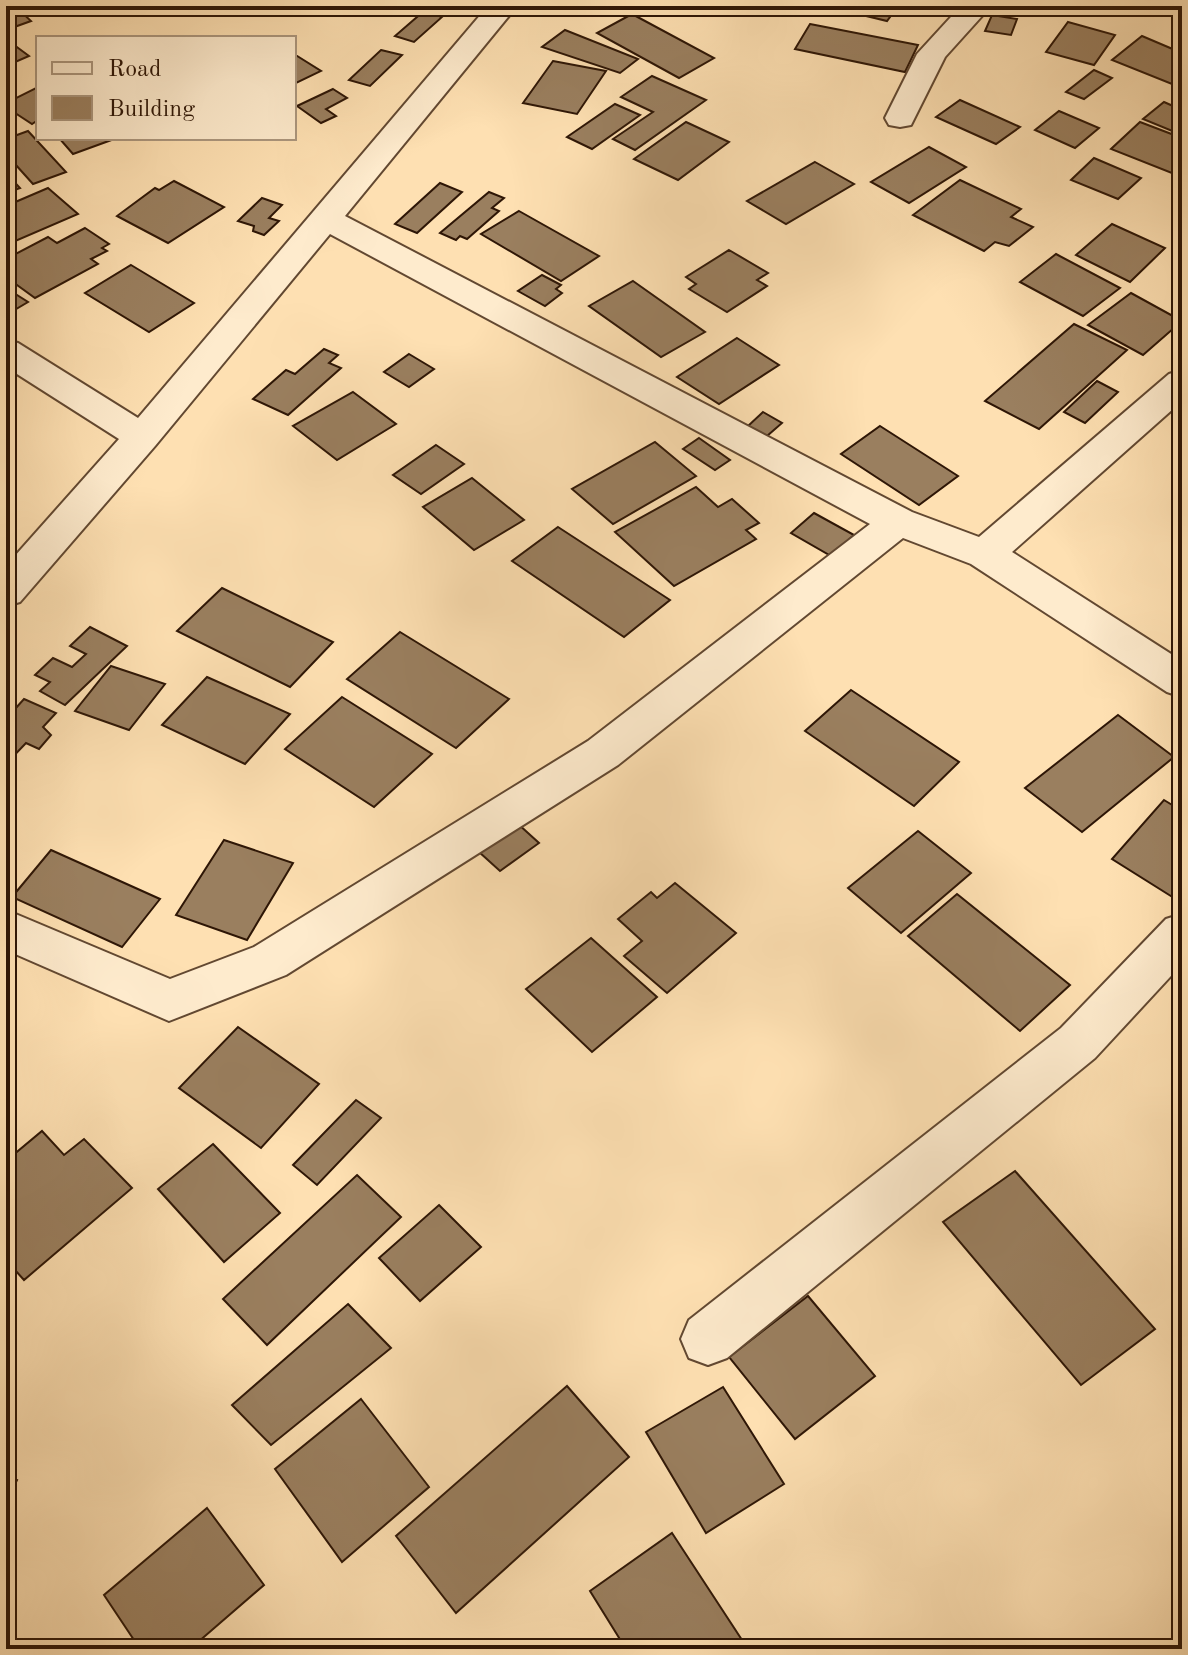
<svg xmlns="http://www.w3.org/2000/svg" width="1188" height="1655" font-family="'Old Standard TT',serif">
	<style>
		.building { fill: #9a7f5f; stroke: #2e1606; stroke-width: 2 }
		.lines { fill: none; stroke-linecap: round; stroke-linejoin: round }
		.minor-casing { stroke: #624831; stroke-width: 4 }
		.minor { fill: #feebcd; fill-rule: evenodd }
	</style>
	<rect width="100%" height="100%" fill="#fee0b2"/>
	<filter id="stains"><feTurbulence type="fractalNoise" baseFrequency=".0025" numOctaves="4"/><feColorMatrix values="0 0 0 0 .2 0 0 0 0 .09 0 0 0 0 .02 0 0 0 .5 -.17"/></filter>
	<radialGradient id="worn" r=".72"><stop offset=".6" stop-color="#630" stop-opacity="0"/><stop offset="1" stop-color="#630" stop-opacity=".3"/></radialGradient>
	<!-- building -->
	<g class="building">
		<path d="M6 6H15L31 21 6 30Z"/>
		<path d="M825 6H898L887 21Z"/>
		<path d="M424 11 442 17 414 42 395 36Z"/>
		<path d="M632 14 714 58 679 78 597 33Z"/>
		<path d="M992 15 1017 19 1011 35 985 31Z"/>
		<path d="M1068 22 1115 35 1094 65 1046 52Z"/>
		<path d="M810 24 918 45 905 72 795 49Z"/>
		<path d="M565 30 638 59 620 73 542 47Z"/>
		<path d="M1142 36 1182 53V88L1112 60Z"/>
		<path d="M6 39 29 56 6 66Z"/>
		<path d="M381 50 402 55 370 86 349 80Z"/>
		<path d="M294 54 321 71 294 84Z"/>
		<path d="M553 61 606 71 577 114 523 103Z"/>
		<path d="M1094 70 1112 78 1084 99 1066 92Z"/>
		<path d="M652 76 706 100 635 150 613 139 653 112 621 97Z"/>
		<path d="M38 87V120L32 124 6 107V103Z"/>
		<path d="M333 89 347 98 326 109 336 116 321 123 297 106Z"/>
		<path d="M960 100 1020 127 996 144 936 117Z"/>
		<path d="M1164 102 1182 110V135L1143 119Z"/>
		<path d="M615 104 640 115 592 149 567 137Z"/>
		<path d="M1059 111 1099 128 1075 148 1035 130Z"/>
		<path d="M686 122 729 142 678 180 634 159Z"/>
		<path d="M1140 122 1182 138V177L1111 149Z"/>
		<path d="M28 131 66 172 33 184 6 154V139Z"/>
		<path d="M59 138H117L73 154Z"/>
		<path d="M929 147 966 167 909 203 871 182Z"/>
		<path d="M1094 158 1141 178 1118 199 1071 180Z"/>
		<path d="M815 162 854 184 786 224 747 201Z"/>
		<path d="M6 173 20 188 6 193Z"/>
		<path d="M960 180 1021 209 1011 217 1033 227 1009 246 995 242 984 251 913 215Z"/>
		<path d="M174 181 224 207 168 243 117 216 155 188 159 190Z"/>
		<path d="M440 183 462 192 417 233 395 224Z"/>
		<path d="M48 188 78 214 6 245V206Z"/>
		<path d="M489 192 504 198 492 208 499 211 467 239 460 236 456 240 440 233Z"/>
		<path d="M262 198 282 205 269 218 279 221 264 235 253 231 254 226 238 221Z"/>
		<path d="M519 211 599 256 561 281 481 234Z"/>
		<path d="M1112 224 1165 248 1130 282 1076 255Z"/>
		<path d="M85 228 109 244 102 248 107 251 91 259 98 264 35 298 6 277V259L48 237 57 243Z"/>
		<path d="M729 250 768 273 757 280 767 286 727 312 689 289 696 284 686 277Z"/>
		<path d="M1056 254 1120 288 1083 316 1020 282Z"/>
		<path d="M131 265 194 303 149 332 85 293Z"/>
		<path d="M542 275 561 285 556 289 562 293 545 306 518 291Z"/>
		<path d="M633 281 705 332 661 357 589 306Z"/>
		<path d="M6 288 28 302 6 315Z"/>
		<path d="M1131 293 1182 321 1143 355 1088 325Z"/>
		<path d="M1074 324 1127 350 1039 429 985 401Z"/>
		<path d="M737 338 779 365 719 404 677 377Z"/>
		<path d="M324 349 338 355 329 363 341 368 288 415 253 399 286 370 295 374Z"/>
		<path d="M409 354 434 369 409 387 384 372Z"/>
		<path d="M1097 381 1118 392 1085 423 1064 412Z"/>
		<path d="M353 392 396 424 337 460 293 426Z"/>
		<path d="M763 412 782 423 767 436 748 426Z"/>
		<path d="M880 426 958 476 919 505 841 454Z"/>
		<path d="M699 438 730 460 715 470 683 449Z"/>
		<path d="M655 442 696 476 613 524 572 489Z"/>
		<path d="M436 445 464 464 421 494 393 475Z"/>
		<path d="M472 478 524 520 474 550 423 507Z"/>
		<path d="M696 487 718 507 732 499 759 523 746 530 756 539 674 586 615 532Z"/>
		<path d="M814 513 854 535 831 556 791 533Z"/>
		<path d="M558 527 670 600 624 637 512 561Z"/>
		<path d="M222 588 333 642 290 687 177 631Z"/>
		<path d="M90 627 127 646 65 705 40 691 50 682 35 675 53 658 72 667 86 654 70 646Z"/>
		<path d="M400 632 509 699 456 748 347 679Z"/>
		<path d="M111 666 165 684 129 730 75 711Z"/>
		<path d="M207 677 290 714 245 764 162 725Z"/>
		<path d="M851 690 959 762 914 806 805 731Z"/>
		<path d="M342 697 432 754 374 807 285 749Z"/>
		<path d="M24 699 56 713 43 727 51 735 39 749 26 743 6 764V719Z"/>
		<path d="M1118 715 1174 757 1082 832 1025 788Z"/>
		<path d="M1164 800 1182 811V903L1112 859Z"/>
		<path d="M517 823 539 843 500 871 478 851Z"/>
		<path d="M918 831 971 873 901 933 848 888Z"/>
		<path d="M224 840 293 863 247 940 176 915Z"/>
		<path d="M51 850 160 899 122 947 12 897Z"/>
		<path d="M675 883 736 933 667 993 624 956 642 941 618 919 651 892 657 898Z"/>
		<path d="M957 894 1070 985 1020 1031 908 936Z"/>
		<path d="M591 938 657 997 592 1052 526 989Z"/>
		<path d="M238 1027 319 1084 261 1148 179 1088Z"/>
		<path d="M356 1100 381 1118 317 1185 293 1165Z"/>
		<path d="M42 1131 64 1155 84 1139 132 1188 24 1280 6 1260V1161Z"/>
		<path d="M213 1144 280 1213 224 1262 158 1189Z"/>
		<path d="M1015 1171 1155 1329 1081 1385 943 1222Z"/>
		<path d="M357 1175 401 1217 267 1345 223 1299Z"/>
		<path d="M439 1205 481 1247 420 1301 379 1258Z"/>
		<path d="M808 1296 875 1376 795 1439 729 1357Z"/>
		<path d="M348 1304 391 1348 271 1445 232 1405Z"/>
		<path d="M567 1386 629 1457 456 1613 396 1536Z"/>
		<path d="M723 1387 784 1484 706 1533 646 1432Z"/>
		<path d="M361 1399 429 1487 342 1562 275 1469Z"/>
		<path d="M6 1476 17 1480 6 1503Z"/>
		<path d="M207 1508 264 1585 190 1649H140L104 1595Z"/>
		<path d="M672 1533 742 1640 729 1649H626L590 1591Z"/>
	</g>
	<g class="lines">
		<!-- minor casing -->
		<g class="minor-casing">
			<g id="minor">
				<path d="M488 6H517L345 216 912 512 979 537 1169 374 1182 370V401L1012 552 1182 661V697L1167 692 971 564 903 538 618 765 286 975 169 1021 6 950V910L170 979 254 947 588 741 870 524 330 234 155 446 20 602 6 606V566L119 439 6 367V340L18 343 138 418Z"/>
				<path d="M961 6H991L945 57 911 125 900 127 889 125 885 118 917 54Z"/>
				<path d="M1182 914V964L1095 1058 727 1358 708 1365 689 1358 681 1339 689 1320 1061 1028 1166 919Z"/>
			</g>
		</g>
		<!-- minor -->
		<use href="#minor" class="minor"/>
	</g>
	<!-- margin -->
	<rect width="1188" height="1655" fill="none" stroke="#fee0b2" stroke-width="32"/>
	<rect x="8" y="8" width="1172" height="1639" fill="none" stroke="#2e1606" stroke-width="4"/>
	<rect x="16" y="16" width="1156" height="1623" fill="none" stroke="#2e1606" stroke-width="2"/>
	<!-- legend -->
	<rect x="36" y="36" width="260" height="104" fill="#feebcd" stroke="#ab967d" stroke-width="2"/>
	<rect x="52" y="62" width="40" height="12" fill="#feebcd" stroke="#ab967d" stroke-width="2"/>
	<text x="108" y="76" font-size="24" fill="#2e1606">Road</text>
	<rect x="52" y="96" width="40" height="24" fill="#9a7f5f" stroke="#ab967d" stroke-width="2"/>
	<text x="108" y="116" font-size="24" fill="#2e1606">Building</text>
	<rect width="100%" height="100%" filter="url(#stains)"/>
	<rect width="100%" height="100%" fill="url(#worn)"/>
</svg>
